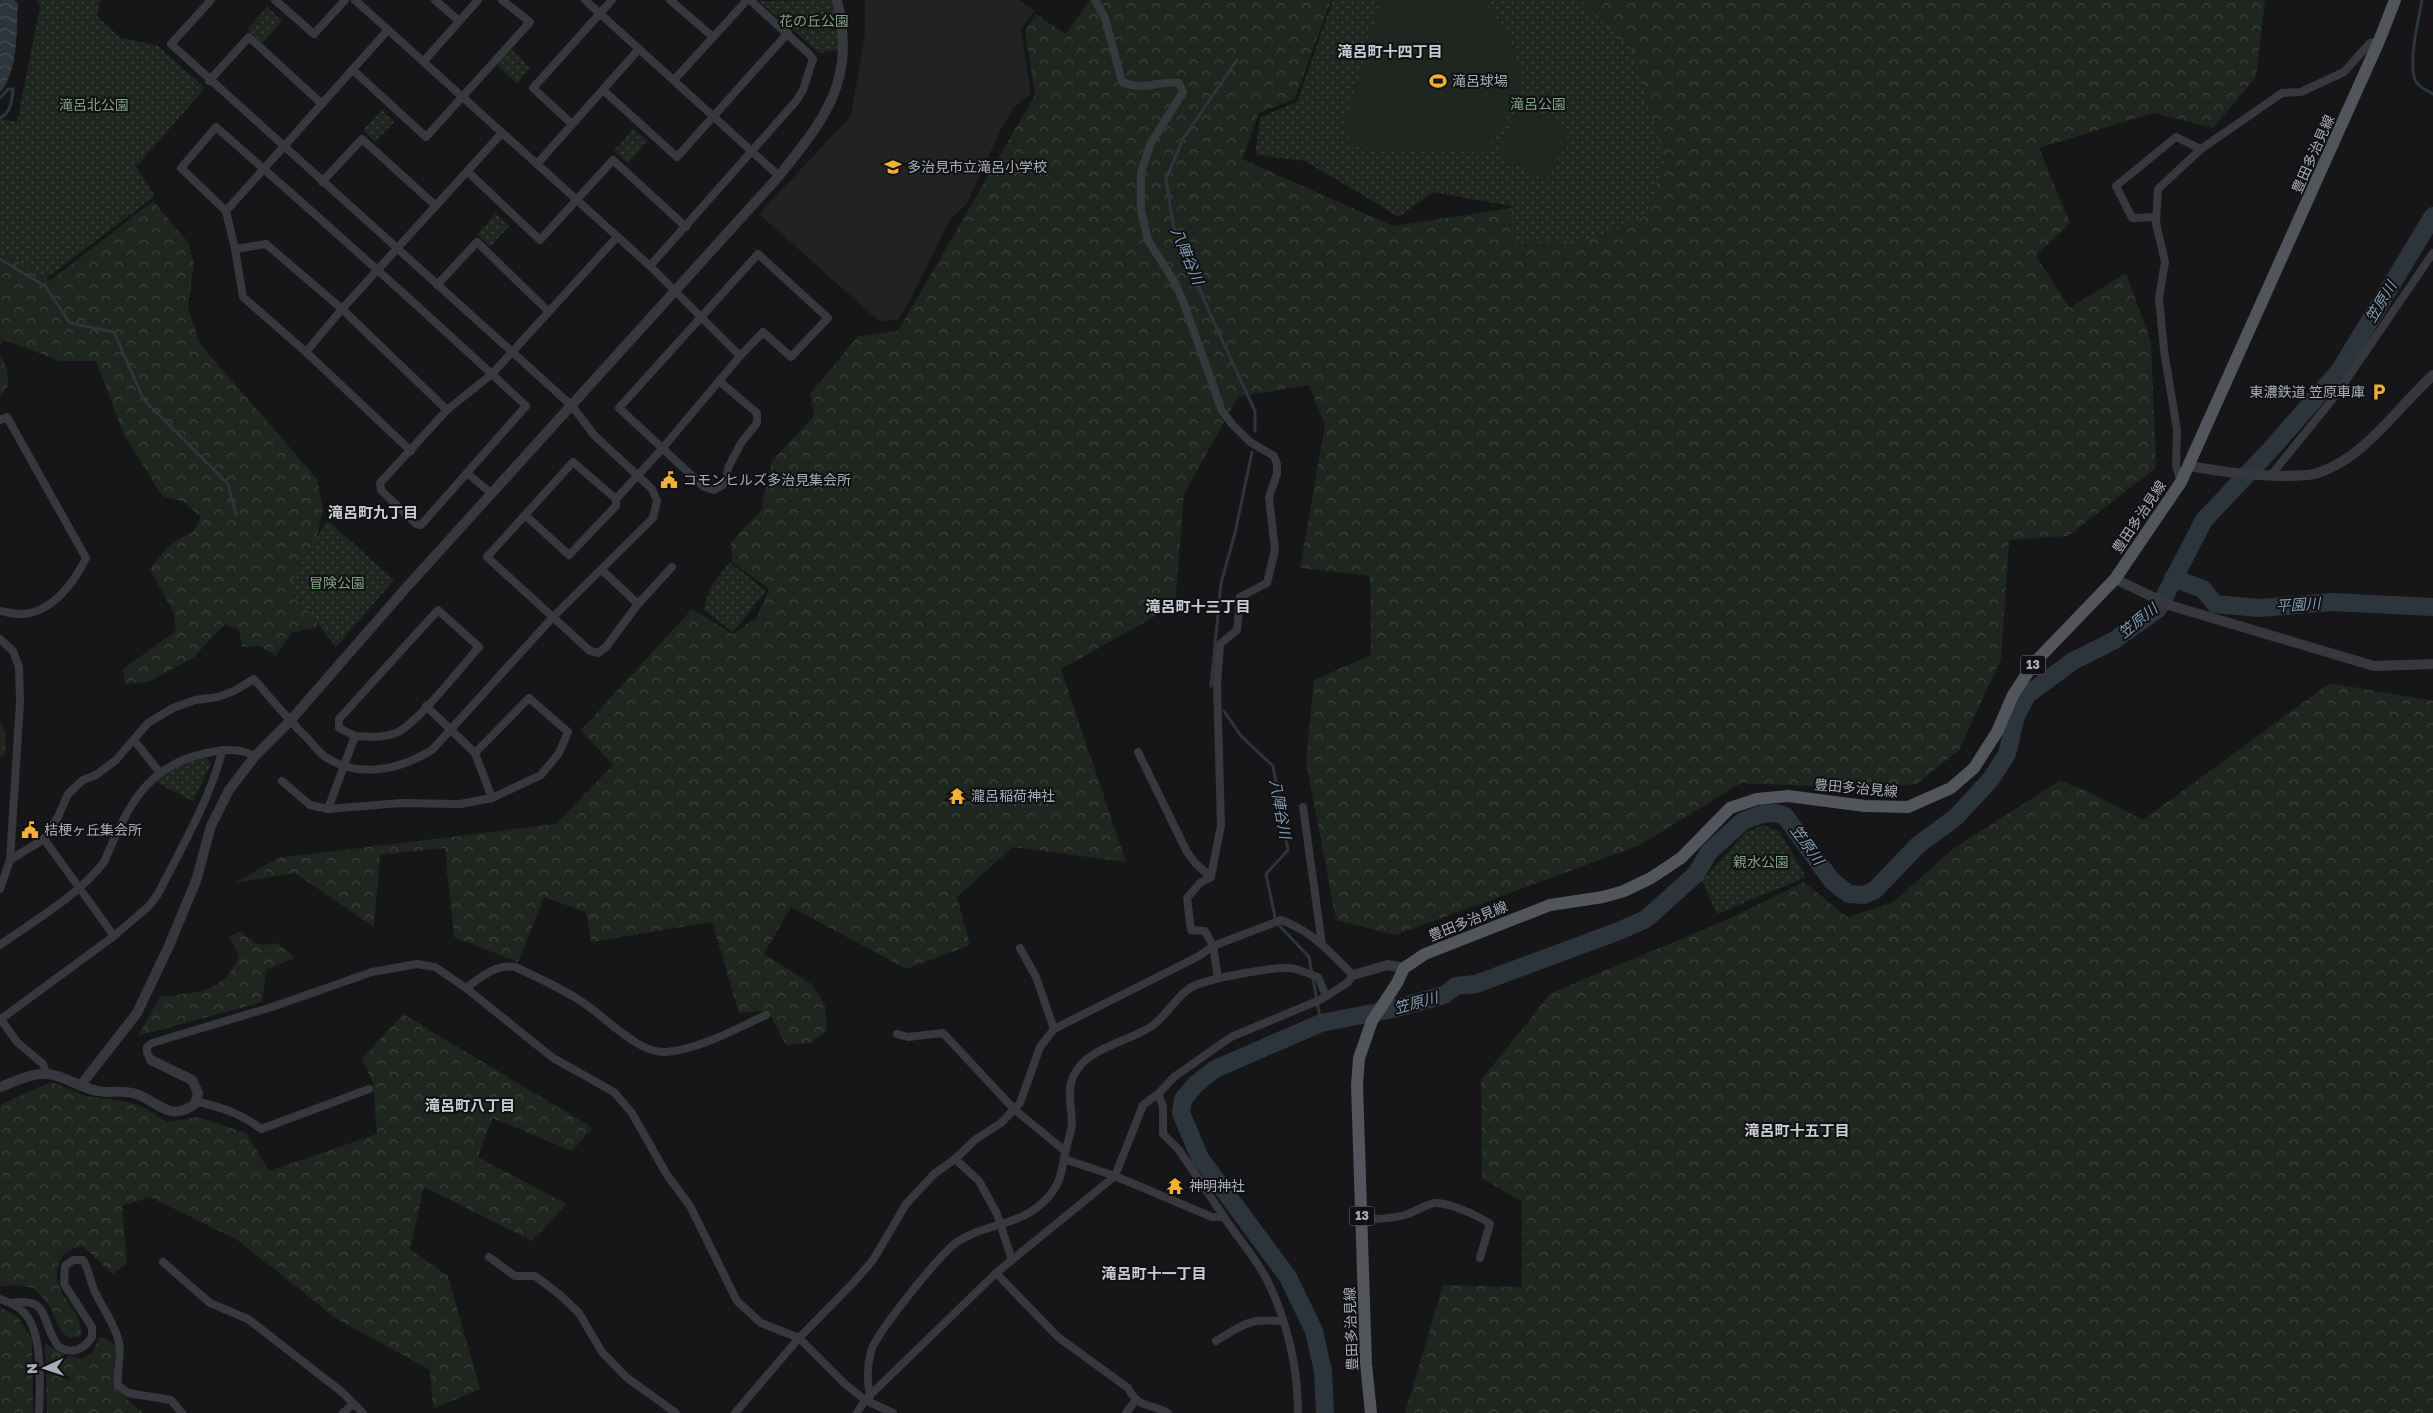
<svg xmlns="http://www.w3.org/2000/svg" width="2433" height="1413" font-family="'Golos Text','Noto Sans JP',sans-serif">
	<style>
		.built { fill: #222225 }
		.forest { fill: url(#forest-crowns) }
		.park { fill: url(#park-dots) }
		.pitch { fill: #1e261f }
		.water { fill: url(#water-waves) }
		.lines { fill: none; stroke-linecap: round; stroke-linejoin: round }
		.stream { stroke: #2c353c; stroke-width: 3 }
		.river { stroke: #2c353c; stroke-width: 18 }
		.minor { stroke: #37383d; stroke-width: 8 }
		.tertiary { stroke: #37383d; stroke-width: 10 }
		.primary { stroke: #53555c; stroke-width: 12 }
		.labels { text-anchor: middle; stroke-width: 4; stroke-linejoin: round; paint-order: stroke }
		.shield { fill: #111113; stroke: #7b7e86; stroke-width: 1 }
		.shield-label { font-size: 12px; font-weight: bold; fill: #a8adb8 }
		.park-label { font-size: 14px; fill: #7fa381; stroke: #111113 }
		.poi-label { font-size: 14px; fill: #a8adb8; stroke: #111113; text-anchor: start }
		.street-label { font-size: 14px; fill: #a8adb8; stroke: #111113 }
		.neighbourhood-label { font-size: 15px; font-weight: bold; fill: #c9ccd4; stroke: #111113 }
		.water-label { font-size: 15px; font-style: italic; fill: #7f9bb3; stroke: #111113 }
	</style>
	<defs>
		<pattern id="forest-crowns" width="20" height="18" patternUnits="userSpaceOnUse" patternTransform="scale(1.25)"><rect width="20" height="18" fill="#1e261f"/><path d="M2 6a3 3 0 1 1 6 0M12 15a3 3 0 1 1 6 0" fill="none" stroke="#3c433d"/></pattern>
		<pattern id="park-dots" width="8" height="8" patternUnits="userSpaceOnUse" patternTransform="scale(1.25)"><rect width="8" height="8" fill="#1e261f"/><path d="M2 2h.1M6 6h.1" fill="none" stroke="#3c433d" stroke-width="1.8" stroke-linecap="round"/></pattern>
		<pattern id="water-waves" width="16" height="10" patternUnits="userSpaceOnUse" patternTransform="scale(1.25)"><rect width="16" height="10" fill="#2c353c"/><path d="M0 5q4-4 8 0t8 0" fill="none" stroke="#485056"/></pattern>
	</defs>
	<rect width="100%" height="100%" fill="#161618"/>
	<!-- built -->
	<path class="built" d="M865 0H1019L1035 11 1021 29 1031 94 1013 108 1000 131 967 203 949 221 908 304 898 319 880 322 759 214 851 116 865 33Z"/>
	<!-- forest -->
	<g class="forest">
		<path d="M1090 0H1331L1295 99 1259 113 1242 159 1393 226 1546 203 1517 0H2265L2256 77 2213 128 2154 113 2039 148 2070 223 2036 256 2070 308 2126 273 2151 342 2156 468 2068 536 2009 540 2001 659 1959 750 1917 784 1856 788 1741 783 1638 846 1395 935 1336 920 1306 762 1314 680 1371 655 1370 576 1300 568 1325 425 1309 385 1238 397 1184 494 1175 605 1061 669 1126 862 1013 847 957 897 970 945 906 969 791 907 764 954 810 983 825 1004 827 1031 810 1043 786 1045 768 1011 739 1013 712 922 591 942 586 912 544 897 518 962 454 937 445 848 380 855 374 927 295 873 235 883 278 858 556 824 613 765 581 730 692 609 733 634 757 617 769 589 732 562 731 543 761 510 772 461 814 416 810 394 858 336 898 331 1035 95 1025 31 1036 14 1065 34Z"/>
		<path d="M153 201 188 242 194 263 188 308 200 344 317 479 323 510 309 569 326 591 316 627 291 633 276 656 260 646 242 647 239 630 225 624 193 658 148 682 125 684 123 669 176 631 174 613 150 570C163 551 171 541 193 532L201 517 184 502 162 496 123 433 96 361H60L4 340 0 345V239L50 281Z"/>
		<path d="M0 354 7 369 8 386 0 396Z"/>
		<path d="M2330 683 2433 701V1413H1405L1443 1285 1522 1287V1202L1482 1178 1481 1080 1551 993 1722 922 1804 882 1847 917 1892 903 1954 848 2059 781 2083 789 2143 820Z"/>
		<path d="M0 721 6 734 5 755 0 756Z"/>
		<path d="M240 931C254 944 258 947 277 943L295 958 266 970 262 1002 138 1036 160 997C197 992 225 994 239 955L229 937Z"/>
		<path d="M403 1014 593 1128 572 1151 492 1118 478 1157 567 1204 532 1241 424 1187 410 1249 448 1276 480 1389 433 1409 430 1370 337 1319 236 1239 150 1197 122 1206 127 1263 113 1274 82 1246C69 1249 61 1253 58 1267 53 1289 70 1301 79 1320 80 1325 81 1331 82 1336L69 1338 60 1330 50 1306 34 1288 15 1285 0 1286V1106L2 1104 51 1082 86 1096 125 1101 145 1108 167 1122 198 1117 246 1133 269 1171 377 1134 373 1083 362 1059Z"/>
		<path d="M0 1307 18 1317 32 1340 33 1413H0Z"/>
		<path d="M99 1338H107L116 1346C110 1383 115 1390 143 1413H47L45 1344 65 1355 82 1359 93 1352Z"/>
	</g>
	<!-- park -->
	<g class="park">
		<path d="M36 0H100L97 16 119 37 158 46 205 88 136 167 155 196 46 278 0 252V119L17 122 40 7Z"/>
		<path d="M832 0 838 29 839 50 819 53 759 1Z"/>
		<path d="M1333 0H1579L1633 51 1665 162 1645 217 1585 241 1515 242 1511 206 1433 192 1399 217 1305 161 1255 155 1260 117 1297 102Z"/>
		<path d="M267 7 282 21 262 43 248 29Z"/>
		<path d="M509 47 530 68 517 84 495 63Z"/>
		<path d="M382 110 394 122 375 142 363 130Z"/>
		<path d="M633 129 648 141 628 163 614 151Z"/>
		<path d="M496 213 509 226 490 247 477 234Z"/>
		<path d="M327 520 394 580 336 647 288 586Z"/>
		<path d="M730 562 766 591 733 632 703 609 712 585Z"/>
		<path d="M207 758 211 764 193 801 156 782C171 768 187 760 207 758Z"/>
		<path d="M1763 825 1780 832 1806 877 1717 914 1702 880 1745 833Z"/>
	</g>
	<!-- pitch -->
	<g class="pitch">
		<path d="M1383 0H1479C1504 16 1527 65 1517 95 1509 115 1497 134 1487 153L1379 149 1352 146 1344 129 1381 1Z"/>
		<path d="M1522 104 1571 130 1546 180 1496 155Z"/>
	</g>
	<!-- water -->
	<path class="water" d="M0 0H14L18 3C16 33 19 69 0 93Z"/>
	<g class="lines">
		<!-- stream -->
		<g class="stream">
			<path d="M2422 0C2419 18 2406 68 2417 83 2420 87 2428 91 2433 94"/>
			<path d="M1237 60 1183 139 1166 179 1173 225 1211 316 1255 411V431"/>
			<path d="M0 98 8 89H13C12 100 11 113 0 118"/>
			<path d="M0 259 45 286 70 323 114 332 144 400 228 484 236 515"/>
			<path d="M1211 686 1221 583 1235 533 1252 452"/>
			<path d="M1224 711 1241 736 1273 766 1288 850 1266 874 1276 922 1309 957 1321 1023"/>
		</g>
		<!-- river -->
		<g class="river">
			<path d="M2173 578 2203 589 2215 604 2259 608 2332 602 2433 607"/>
			<path d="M1325 1413 1323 1371 1314 1331 1288 1277 1200 1158 1181 1113 1183 1099 1196 1084 1215 1069 1321 1023 1393 1009 1444 995 1456 986 1476 984 1619 931 1646 919 1696 874 1709 852 1743 821 1762 814 1776 813 1785 816 1832 881 1849 894 1864 895 1875 890 1918 845 1956 817 1991 779 2007 754 2016 716 2027 695 2073 661 2113 641 2158 609 2204 520 2271 449 2340 370 2433 216"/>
		</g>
		<!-- minor -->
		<g class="minor">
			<path d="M275 0 314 34 345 0"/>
			<path d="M355 0 650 266 740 356 661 450 616 499"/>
			<path d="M435 0 459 21"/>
			<path d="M585 0 779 176"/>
			<path d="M670 0 712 36"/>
			<path d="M1095 0 1105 18 1122 82C1145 92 1158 80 1179 83L1183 92 1151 143 1141 172V211L1148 240 1175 283 1183 301 1222 411 1232 424 1250 442 1274 456 1277 464V474L1269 497 1275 550 1267 583 1240 597 1237 630 1220 644 1217 684 1221 825 1211 877 1200 883 1187 898 1191 930 1205 931 1213 946 1218 978"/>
			<path d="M424 61 478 0"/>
			<path d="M353 70 426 137 530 22 502 0"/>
			<path d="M674 80 747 0"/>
			<path d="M209 81 249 37 322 104"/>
			<path d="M603 90 677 157 788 33"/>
			<path d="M572 124 533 88 612 0"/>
			<path d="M537 164 639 49"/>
			<path d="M468 172 540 240 613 160 686 227"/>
			<path d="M322 182 362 139 436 206"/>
			<path d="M226 211 387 31"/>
			<path d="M2156 217 2132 218 2116 186 2176 137 2201 149"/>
			<path d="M235 249 266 244 342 309 447 410"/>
			<path d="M650 266 796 101 803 90 813 59 809 54 750 0"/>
			<path d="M437 285 477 242 548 311"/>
			<path d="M306 352 342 309 501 134"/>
			<path d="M719 381 757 413V423L741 443 728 468 727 477 723 485 714 490 704 487 619 408 758 254 828 318 791 357 763 332 740 356"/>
			<path d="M0 420 7 417 86 558C74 583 51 614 20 614 13 614 6 612 0 611"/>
			<path d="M411 451 306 352 243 297 235 249 226 211 181 168 216 127C321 219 425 311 526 406L421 525 416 524 381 490 380 483 447 410 492 374 617 237"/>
			<path d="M467 473 492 494"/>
			<path d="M2272 474 2336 395 2433 253"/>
			<path d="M2181 482 2176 466 2177 430 2164 350 2159 298 2165 262 2156 223 2158 189 2201 149 2282 93 2301 92 2344 72 2370 43 2379 41"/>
			<path d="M525 515 569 555 616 506V499L573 462 487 557 590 651 598 653 606 647 638 604 672 567"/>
			<path d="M602 570 638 604"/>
			<path d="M0 639 13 651 19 667 20 702 10 860 0 889"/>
			<path d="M134 740 160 773"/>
			<path d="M1138 752 1187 852 1195 863 1211 877"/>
			<path d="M475 753 492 798"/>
			<path d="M282 781 310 805 328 809 401 803 460 804 492 798 541 775 559 753 568 732 529 698 475 753 426 706"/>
			<path d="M1303 807 1322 944"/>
			<path d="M328 809 355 736 339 728V719L438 610 479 647C463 665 416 725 396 733 383 738 369 737 355 736"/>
			<path d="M44 839 114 936"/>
			<path d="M10 860 44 839 58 817 68 794 83 780 96 775 116 760 148 723 173 708 195 700 218 697 234 691 254 679C271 699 289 720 308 739 314 745 320 754 327 758 361 779 401 769 432 750L553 617 653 518 657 501 652 489 594 435 572 406 171 44 211 0"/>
			<path d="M0 945C35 920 78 896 104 862 127 809 145 765 207 753 224 749 239 748 255 756"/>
			<path d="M1020 948 1036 977 1054 1029"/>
			<path d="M466 988C481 977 495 964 515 967 537 977 559 987 579 1000 603 1014 637 1054 666 1052 701 1049 735 1029 766 1015"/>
			<path d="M0 1018 17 1042 43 1064 46 1073"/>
			<path d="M1 1019 114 936 149 906 158 894C179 852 213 794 222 750"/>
			<path d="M897 1034 908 1037 943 1033 1014 1109 1065 1151"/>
			<path d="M151 1060 147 1053V1047L152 1043 272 1007 372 972 417 964 435 967 466 988 553 1058 614 1092 632 1113 667 1175 690 1206 737 1301 761 1323 799 1338 845 1384 865 1400 893 1413"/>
			<path d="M1158 1094 1163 1106V1134L1179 1150 1224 1217"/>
			<path d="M195 1101C220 1107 241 1113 261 1129L369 1089"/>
			<path d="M955 1159 979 1181 997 1214 1012 1260"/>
			<path d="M1064 1159 1115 1176 1212 1217H1224C1238 1238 1256 1258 1267 1280 1287 1320 1298 1368 1298 1413"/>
			<path d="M1362 1220C1376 1219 1391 1219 1405 1215 1415 1212 1424 1205 1435 1203 1448 1202 1479 1216 1490 1224L1480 1258"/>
			<path d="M489 1257 515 1276H535L559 1294 579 1313 602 1352 626 1377 676 1413"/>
			<path d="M163 1262 210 1303 248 1319 342 1392 363 1413"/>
			<path d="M996 1273 1058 1337 1128 1388C1139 1409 1150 1403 1168 1413"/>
			<path d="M0 1299C9 1302 20 1307 26 1315 43 1335 40 1388 39 1413"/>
			<path d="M11 1303C52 1296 40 1324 59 1347 73 1355 84 1349 92 1337V1327L64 1284 65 1266 73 1260H83C90 1271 90 1284 97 1296 105 1312 115 1325 119 1342 122 1357 116 1370 118 1385L128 1393 171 1400 182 1413"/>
			<path d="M1216 1341C1245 1323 1248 1319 1283 1321"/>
			<path d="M870 1396C867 1381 867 1366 871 1351 877 1332 940 1254 957 1242 986 1222 1024 1227 1050 1195 1062 1181 1062 1166 1066 1149 1068 1141 1071 1132 1072 1124 1072 1107 1066 1090 1074 1075 1087 1047 1129 1042 1152 1026 1166 1016 1177 996 1190 988 1204 979 1272 967 1289 968 1300 969 1308 974 1318 977L1326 996"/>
			<path d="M343 1413 353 1404"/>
			<path d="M735 1413 799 1338 854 1282 873 1260 906 1204 934 1174 955 1159 976 1139 1001 1123 1020 1103 1040 1047 1054 1029 1199 956 1213 946 1281 920C1314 932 1329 952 1353 975L1347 983 1322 999 1231 1037 1174 1077 1158 1094 1143 1105 1115 1176 996 1273 865 1400 857 1413"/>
			<path d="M1126 1413 1135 1401"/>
		</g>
		<!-- tertiary -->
		<g class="tertiary">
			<path d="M2190 466C2227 473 2269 478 2307 475 2321 474 2337 465 2349 457 2380 435 2405 401 2433 375"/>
			<path d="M2115 579 2172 606 2374 666 2433 664"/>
			<path d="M1353 975 1388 965 1404 968"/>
			<path d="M81 1085 137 1013 168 948 196 881 211 826 229 790 255 756 290 721 405 589 779 176C827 116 856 80 837 0"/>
			<path d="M0 1087C14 1082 33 1072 48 1074 66 1076 80 1088 98 1091 110 1094 122 1089 136 1094 159 1101 168 1123 195 1104L198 1093 192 1080 151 1060"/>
		</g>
		<!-- primary -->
		<path class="primary" d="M1371 1413 1366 1364 1357 1085 1359 1058 1372 1021 1397 983 1404 968 1425 954 1550 905 1603 897 1624 891 1651 878 1681 858 1730 808 1757 799 1788 796 1865 806 1908 807 1951 788 1974 768 1997 732 2013 695 2034 663 2115 579 2181 482 2379 41 2395 0"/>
	</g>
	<!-- icons -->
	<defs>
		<g id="stadium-bare" transform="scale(1.35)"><path d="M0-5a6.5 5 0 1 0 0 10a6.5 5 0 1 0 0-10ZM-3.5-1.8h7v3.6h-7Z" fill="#f2b134" stroke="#111113" stroke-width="2.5" paint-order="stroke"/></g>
		<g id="school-bare" transform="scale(1.35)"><path d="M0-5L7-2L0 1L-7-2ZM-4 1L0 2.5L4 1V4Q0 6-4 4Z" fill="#f2b134" stroke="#111113" stroke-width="2.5" paint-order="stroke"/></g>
		<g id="parking-bare" transform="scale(1.35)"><path d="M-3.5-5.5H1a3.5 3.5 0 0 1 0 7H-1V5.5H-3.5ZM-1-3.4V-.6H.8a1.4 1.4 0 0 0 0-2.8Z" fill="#f2b134" stroke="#111113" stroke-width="2.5" paint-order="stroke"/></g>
		<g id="civic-bare" transform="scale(1.35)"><path d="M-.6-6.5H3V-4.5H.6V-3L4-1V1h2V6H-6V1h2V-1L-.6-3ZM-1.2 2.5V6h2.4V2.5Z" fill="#f2b134" stroke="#111113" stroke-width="2.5" paint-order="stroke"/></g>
		<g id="temple-bare" transform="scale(1.35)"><path d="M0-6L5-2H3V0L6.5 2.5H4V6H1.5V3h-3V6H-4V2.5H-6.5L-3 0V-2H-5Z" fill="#f2b134" stroke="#111113" stroke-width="2.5" paint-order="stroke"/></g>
	</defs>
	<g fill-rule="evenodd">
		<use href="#stadium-bare" x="1438" y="81"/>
		<use href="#school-bare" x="893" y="167"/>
		<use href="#parking-bare" x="2379" y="392"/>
		<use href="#civic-bare" x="669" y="480"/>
		<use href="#temple-bare" x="957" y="796"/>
		<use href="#civic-bare" x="30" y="830"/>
		<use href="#temple-bare" x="1175" y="1186"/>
	</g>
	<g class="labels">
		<!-- shield labels -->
		<g class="shield">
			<rect x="2020.5" y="655.5" width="25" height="19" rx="4"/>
			<rect x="1349.5" y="1206.5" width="25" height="19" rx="4"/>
		</g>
		<g class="shield-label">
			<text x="2033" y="669">13</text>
			<text x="1362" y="1220">13</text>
		</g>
		<!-- park labels -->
		<g class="park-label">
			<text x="814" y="26">花の丘公園</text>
			<text x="1538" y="109">滝呂公園</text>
			<text x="94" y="110">滝呂北公園</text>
			<text x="337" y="588">冒険公園</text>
			<text x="1761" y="867">親水公園</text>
		</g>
		<!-- poi labels -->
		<g class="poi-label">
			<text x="1452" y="86">滝呂球場</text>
			<text x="907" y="172">多治見市立滝呂小学校</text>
			<text x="2365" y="397" text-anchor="end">東濃鉄道 笠原車庫</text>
			<text x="683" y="485">コモンヒルズ多治見集会所</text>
			<text x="971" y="801">瀧呂稲荷神社</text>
			<text x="44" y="835">桔梗ヶ丘集会所</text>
			<text x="1189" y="1191">神明神社</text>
		</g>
		<!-- street labels -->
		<g class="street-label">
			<text transform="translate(2313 154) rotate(-66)" y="5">豊田多治見線</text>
			<text transform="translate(2139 517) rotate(-56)" y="5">豊田多治見線</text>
			<text transform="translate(1856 788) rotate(5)" y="5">豊田多治見線</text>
			<text transform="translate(1468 921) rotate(-22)" y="5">豊田多治見線</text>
			<text transform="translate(1351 1329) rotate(-92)" y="5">豊田多治見線</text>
		</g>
		<!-- neighbourhood labels -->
		<g class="neighbourhood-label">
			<text x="1390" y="57">滝呂町十四丁目</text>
			<text x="373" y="518">滝呂町九丁目</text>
			<text x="1198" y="612">滝呂町十三丁目</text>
			<text x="470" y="1111">滝呂町八丁目</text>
			<text x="1797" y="1136">滝呂町十五丁目</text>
			<text x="1154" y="1279">滝呂町十一丁目</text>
		</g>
		<!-- water labels -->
		<g class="water-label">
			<text transform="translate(1187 256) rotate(67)" y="5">八陣谷川</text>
			<text transform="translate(2381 302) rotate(-59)" y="5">笠原川</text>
			<text transform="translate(2298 605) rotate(-4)" y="5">平園川</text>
			<text transform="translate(2138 621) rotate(-39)" y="5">笠原川</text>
			<text transform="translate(1280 809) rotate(80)" y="5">八陣谷川</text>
			<text transform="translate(1807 845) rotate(54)" y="5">笠原川</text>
			<text transform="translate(1416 1003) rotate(-15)" y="5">笠原川</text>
		</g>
	</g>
	<!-- north arrow -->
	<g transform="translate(45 1368) rotate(267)" stroke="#111113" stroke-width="4" paint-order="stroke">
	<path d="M0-4L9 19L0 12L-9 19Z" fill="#a8adb8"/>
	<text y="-8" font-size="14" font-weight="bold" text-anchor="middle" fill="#a8adb8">N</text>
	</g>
</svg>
